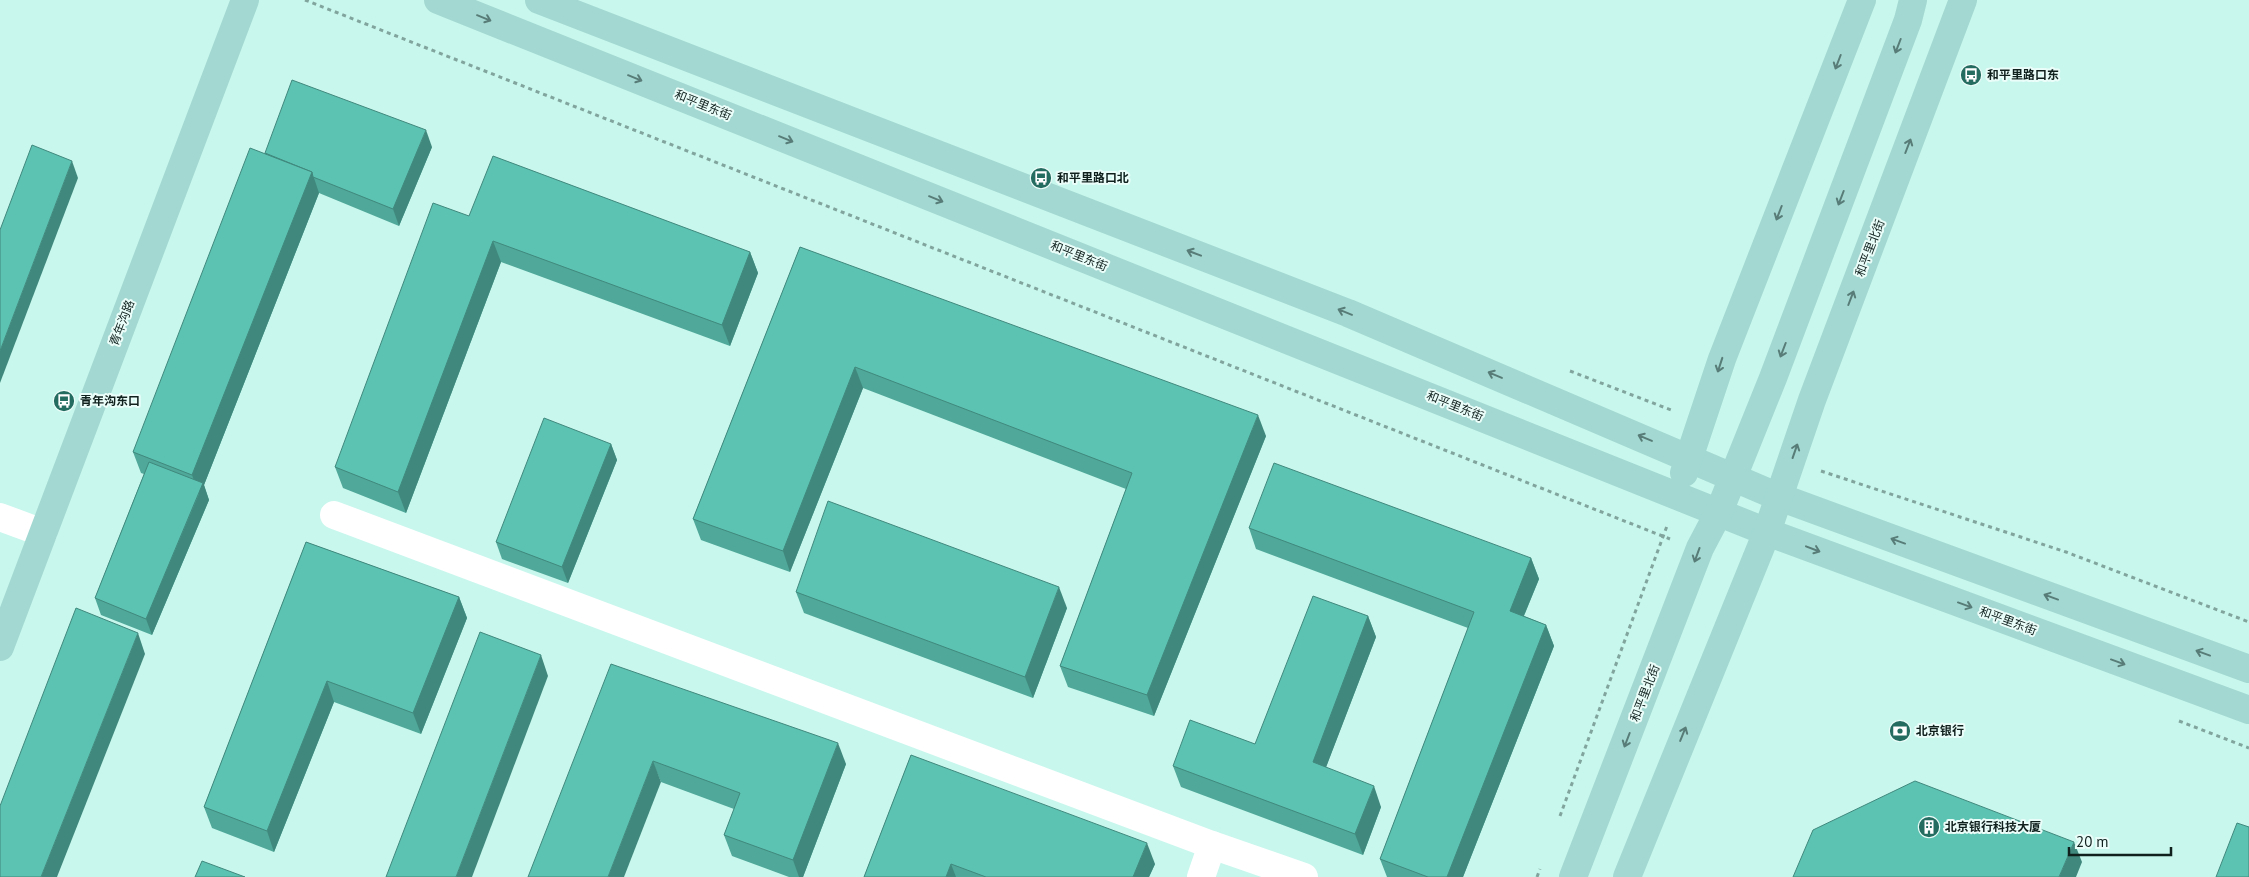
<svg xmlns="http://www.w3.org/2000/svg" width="2249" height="877" font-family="'PT Sans','Noto Sans SC',sans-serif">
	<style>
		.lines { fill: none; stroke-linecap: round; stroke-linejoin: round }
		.path { stroke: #81a59d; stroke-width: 3; stroke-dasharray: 4 4; stroke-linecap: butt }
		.street { stroke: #fff; stroke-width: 28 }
		.secondary { stroke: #a2d8d1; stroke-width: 28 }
		.wall { fill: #4fa899 }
		.shaded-wall { fill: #40887d }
		.building { fill: #5cc3b2; stroke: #40887d }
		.oneway { stroke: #587c77 }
		.labels { text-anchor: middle; stroke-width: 4; stroke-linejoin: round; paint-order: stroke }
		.poi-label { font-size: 12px; font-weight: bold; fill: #0f201d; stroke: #ebfdf9; text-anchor: start }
		.street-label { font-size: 12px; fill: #0f201d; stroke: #ebfdf9 }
	</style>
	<rect width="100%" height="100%" fill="#c8f7ed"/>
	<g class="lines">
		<!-- path -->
		<g class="path">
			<path d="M305 0 1670 539"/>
			<path d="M1570 371 1671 410"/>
			<path d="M1821 471 2066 552 2249 622"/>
			<path d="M2179 721 2249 748"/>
			<path d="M1560 816 1667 526"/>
			<path d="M1537 877 1540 869"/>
		</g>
		<!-- street -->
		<g class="street">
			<path d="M334 515 1212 845 1304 877"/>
			<path d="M0 517 43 533"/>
			<path d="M1201 877 1212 845"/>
		</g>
		<!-- secondary -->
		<g class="secondary">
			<path d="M438 0 1767 532 2249 710"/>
			<path d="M539 0 1348 313 1779 497 2249 669"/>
			<path d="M1684 473 1722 359 1862 0"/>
			<path d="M0 647 245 0"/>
			<path d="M1573 877 1700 548 1719 512 1773 378 1908 20 1913 0"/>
			<path d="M1627 877 1767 532 1812 400 1963 0"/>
		</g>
	</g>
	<!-- wall -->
	<g class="wall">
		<path d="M432 147 399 226 319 193 204 485 209 500 152 635 101 615 95 598 144 474 141 473 133 452 265 153Z"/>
		<path d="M469 216 750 252 758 273 730 346 501 262 406 513 343 488 335 467Z"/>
		<path d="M800 247 1266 436 1154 716 1068 687 1060 666 1126 489 863 388 790 572 701 540 693 519Z"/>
		<path d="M611 444 617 460 568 583 502 559 496 542Z"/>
		<path d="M1249 528 1531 558 1539 579 1524 616 1546 625 1554 646 1463 877H1387L1380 859 1468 628 1256 549Z"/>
		<path d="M306 542 459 597 467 618 421 734 334 702 274 852 212 828 204 807Z"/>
		<path d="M796 592 1067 608 1033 698 804 613Z"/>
		<path d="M1368 616 1376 637 1326 767 1381 807 1363 855 1181 787 1173 766 1255 744Z"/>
		<path d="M611 664 846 764 803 877H789L732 856 724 835 734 809 661 782Z"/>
		<path d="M911 755 1155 864 1149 877H864Z"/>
	</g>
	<!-- shaded-wall -->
	<g class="shaded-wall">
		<path d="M426 130 432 147 399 226 393 209Z"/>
		<path d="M72 161 78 178 0 383V351Z"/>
		<path d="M312 172 319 193 204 485 209 500 152 635 146 619 199 494 192 475Z"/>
		<path d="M493 241 501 262 406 513 398 492Z"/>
		<path d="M750 252 758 273 730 346 722 325Z"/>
		<path d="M855 367 863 388 790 572 783 551Z"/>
		<path d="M1258 415 1266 436 1154 716 1147 695Z"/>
		<path d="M611 444 617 460 568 583 562 567Z"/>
		<path d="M1531 558 1539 579 1517 632 1510 611Z"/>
		<path d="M1059 587 1067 608 1033 698 1025 677Z"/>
		<path d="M459 597 467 618 421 734 413 713Z"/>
		<path d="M1368 616 1376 637 1320 783 1313 762Z"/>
		<path d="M1546 625 1554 646 1463 877H1447Z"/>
		<path d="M138 633 145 654 57 877H41Z"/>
		<path d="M541 655 548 676 472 877H456Z"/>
		<path d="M327 681 334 702 274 852 267 831Z"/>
		<path d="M838 743 846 764 803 877H799L793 860Z"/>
		<path d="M653 761 661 782 624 877H608Z"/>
		<path d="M1374 786 1381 807 1363 855 1355 834Z"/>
		<path d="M2074 842 2082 862 2076 877H2059Z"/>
		<path d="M1147 843 1155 864 1149 877H1133Z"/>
		<path d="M951 864 956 877H946Z"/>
	</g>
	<!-- building -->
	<g class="building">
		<path d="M292 80 426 130 393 209 313 177 312 172 265 153Z"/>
		<path d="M32 145 72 161 0 351V230Z"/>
		<path d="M250 148 312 172 192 475 133 452Z"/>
		<path d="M493 156 750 252 722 325 493 241 398 492 335 467 433 203 469 216Z"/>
		<path d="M800 247 1258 415 1147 695 1060 666 1132 473 855 367 783 551 693 519Z"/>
		<path d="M544 418 611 444 562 567 496 542Z"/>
		<path d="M149 462 203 483 146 619 95 598Z"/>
		<path d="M1274 463 1531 558 1510 611 1546 625 1447 877H1428L1380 859 1474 612 1249 528Z"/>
		<path d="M828 501 1059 587 1025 677 796 592Z"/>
		<path d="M306 542 459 597 413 713 327 681 267 831 204 807Z"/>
		<path d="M1313 596 1368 616 1313 762 1374 786 1355 834 1173 766 1190 720 1255 744Z"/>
		<path d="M76 608 138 633 41 877H0V806Z"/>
		<path d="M480 632 541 655 456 877H386Z"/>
		<path d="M611 664 838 743 793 860 724 835 740 793 653 761 608 877H528Z"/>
		<path d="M911 755 1147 843 1133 877H986L951 864 946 877H864Z"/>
		<path d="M1915 781 2074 842 2059 877H1793L1813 830Z"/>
		<path d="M2237 823 2249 827V877H2216Z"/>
		<path d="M202 861 245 877H195Z"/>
	</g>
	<!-- one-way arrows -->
	<defs><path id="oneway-shaft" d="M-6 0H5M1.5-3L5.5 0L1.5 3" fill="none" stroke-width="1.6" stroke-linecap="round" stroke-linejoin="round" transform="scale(1.25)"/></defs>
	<g class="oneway">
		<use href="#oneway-shaft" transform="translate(484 18) rotate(22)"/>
		<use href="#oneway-shaft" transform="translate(1898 46) rotate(111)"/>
		<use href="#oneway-shaft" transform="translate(1838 62) rotate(111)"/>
		<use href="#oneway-shaft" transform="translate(635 78) rotate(22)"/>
		<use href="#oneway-shaft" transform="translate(786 139) rotate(22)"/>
		<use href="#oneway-shaft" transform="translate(1908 146) rotate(-69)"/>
		<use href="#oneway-shaft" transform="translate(1841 198) rotate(111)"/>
		<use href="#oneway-shaft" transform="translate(936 199) rotate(22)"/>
		<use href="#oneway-shaft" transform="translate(1779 213) rotate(111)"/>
		<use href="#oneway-shaft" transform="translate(1194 253) rotate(-159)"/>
		<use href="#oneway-shaft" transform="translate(1851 298) rotate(-69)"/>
		<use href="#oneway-shaft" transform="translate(1345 312) rotate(-158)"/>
		<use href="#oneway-shaft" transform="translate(1783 350) rotate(111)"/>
		<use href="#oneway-shaft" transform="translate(1720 365) rotate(108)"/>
		<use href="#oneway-shaft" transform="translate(1495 375) rotate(-157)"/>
		<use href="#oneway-shaft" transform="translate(1645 438) rotate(-157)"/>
		<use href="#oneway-shaft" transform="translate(1795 451) rotate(-71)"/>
		<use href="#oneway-shaft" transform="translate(1898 541) rotate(-160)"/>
		<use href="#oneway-shaft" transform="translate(1813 549) rotate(21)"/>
		<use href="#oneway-shaft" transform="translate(1697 555) rotate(110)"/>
		<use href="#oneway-shaft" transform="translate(2051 597) rotate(-160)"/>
		<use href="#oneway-shaft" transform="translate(1965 605) rotate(20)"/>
		<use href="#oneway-shaft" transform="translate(2203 653) rotate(-160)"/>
		<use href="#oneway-shaft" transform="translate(2118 662) rotate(20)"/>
		<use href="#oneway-shaft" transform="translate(1683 734) rotate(-68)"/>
		<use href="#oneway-shaft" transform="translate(1627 740) rotate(111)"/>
	</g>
	<!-- icons -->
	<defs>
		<g id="bus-disc" transform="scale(1.125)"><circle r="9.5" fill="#246b60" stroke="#ebfdf9"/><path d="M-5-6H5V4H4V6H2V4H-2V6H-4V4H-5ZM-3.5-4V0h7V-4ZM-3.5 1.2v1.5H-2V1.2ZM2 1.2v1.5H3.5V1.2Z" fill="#fff"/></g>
		<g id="bank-disc" transform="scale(1.125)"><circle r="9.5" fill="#246b60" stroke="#ebfdf9"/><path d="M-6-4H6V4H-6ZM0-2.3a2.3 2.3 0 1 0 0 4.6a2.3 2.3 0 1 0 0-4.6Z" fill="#fff"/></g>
		<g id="building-disc" transform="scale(1.125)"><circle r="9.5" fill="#246b60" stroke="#ebfdf9"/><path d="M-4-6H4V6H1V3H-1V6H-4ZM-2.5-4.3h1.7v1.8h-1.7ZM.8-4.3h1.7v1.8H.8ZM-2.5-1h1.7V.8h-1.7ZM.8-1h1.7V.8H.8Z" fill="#fff"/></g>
	</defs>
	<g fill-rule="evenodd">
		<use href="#bus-disc" x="1971" y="75"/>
		<use href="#bus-disc" x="1041" y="178"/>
		<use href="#bus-disc" x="64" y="401"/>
		<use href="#bank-disc" x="1900" y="731"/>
		<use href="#building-disc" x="1929" y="827"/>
	</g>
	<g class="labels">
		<!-- poi labels -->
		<g class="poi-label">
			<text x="1987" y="79">和平里路口东</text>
			<text x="1057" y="182">和平里路口北</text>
			<text x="80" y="405">青年沟东口</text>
			<text x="1916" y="735">北京银行</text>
			<text x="1945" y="831">北京银行科技大厦</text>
		</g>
		<!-- street labels -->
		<g class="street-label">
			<text transform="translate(703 105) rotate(22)" y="4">和平里东街</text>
			<text transform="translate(1870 248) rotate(-69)" y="4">和平里北街</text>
			<text transform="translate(1079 256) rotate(22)" y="4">和平里东街</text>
			<text transform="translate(122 323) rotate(-69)" y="4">青年沟路</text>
			<text transform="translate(1455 406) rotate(22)" y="4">和平里东街</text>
			<text transform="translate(2008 621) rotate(20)" y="4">和平里东街</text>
			<text transform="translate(1645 693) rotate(-69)" y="4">和平里北街</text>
		</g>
	</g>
	<!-- scale -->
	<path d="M2069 847v8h102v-8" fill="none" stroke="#0f201d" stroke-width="2.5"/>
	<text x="2076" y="847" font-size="15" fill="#0f201d" stroke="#ebfdf9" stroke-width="4" paint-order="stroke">20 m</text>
</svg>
